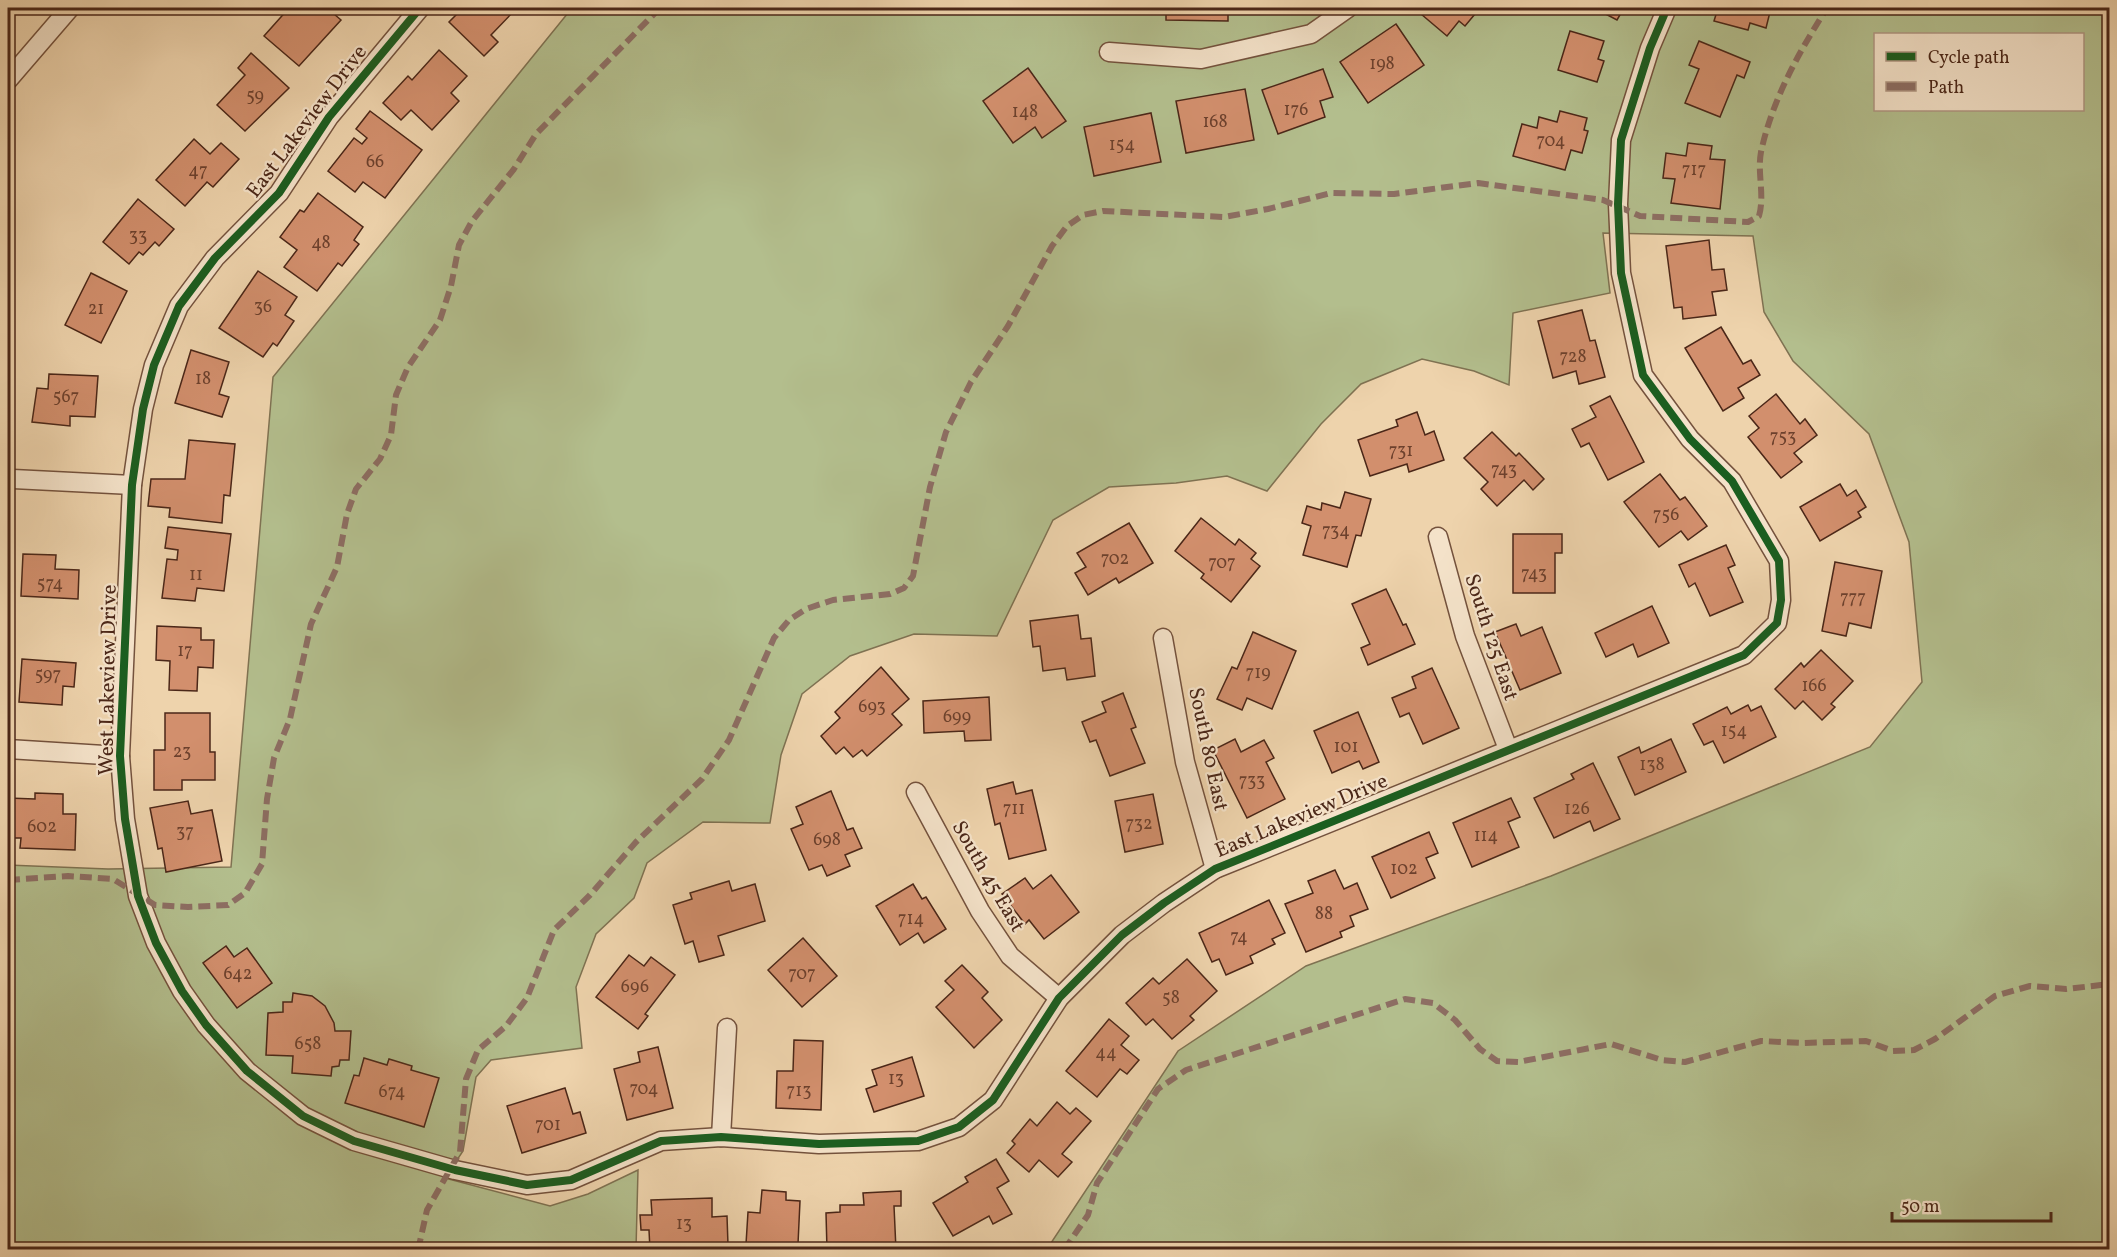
<svg xmlns="http://www.w3.org/2000/svg" width="2117" height="1257" font-family="Vollkorn,serif">
	<style>
		.green { fill: #b3be8d; stroke: #7f7252; stroke-width: 1.5; fill-rule: evenodd }
		.building { fill: #d28f6d; stroke: #4b2718; stroke-width: 1.5 }
		.lines { fill: none; stroke-linecap: round; stroke-linejoin: round }
		.street-casing { stroke: #74523d; stroke-width: 21 }
		.street { stroke: #f4e2c9; stroke-width: 18 }
		.quiet { stroke: #8d6e63; stroke-width: 6; stroke-dasharray: 12 6; stroke-linecap: butt }
		.cycleway-casing { stroke: #f4e2c9; stroke-width: 11 }
		.cycleway { stroke: #1b5e20; stroke-width: 8 }
		.labels { text-anchor: middle; stroke-width: 4.5; stroke-linejoin: round; paint-order: stroke }
		.number-label { font-size: 18px; fill: #6d412d }
		.street-label { font-size: 21px; fill: #4b2718; stroke: #f4e2c9 }
	</style>
	<rect width="100%" height="100%" fill="#eed3ac"/>
	<filter id="stains"><feTurbulence type="fractalNoise" baseFrequency=".00333" numOctaves="4"/><feColorMatrix values="0 0 0 0 .2 0 0 0 0 .09 0 0 0 0 .02 0 0 0 .5 -.17"/></filter>
	<radialGradient id="worn" r=".72"><stop offset=".6" stop-color="#630" stop-opacity="0"/><stop offset="1" stop-color="#630" stop-opacity=".3"/></radialGradient>
	<!-- green -->
	<path class="green" d="M572 8H2109V1249H1047L1178 1051 1306 966 1551 876 1870 747 1922 682 1909 542 1869 434 1793 361 1764 312 1753 236 1603 233 1610 293 1513 313 1509 385 1474 371 1422 359 1361 384 1321 424 1267 491 1227 476 1176 483 1109 487 1053 520 997 636 914 634 850 656 802 694 781 755 770 823 703 822 647 863 634 898 596 934 576 987 582 1048 491 1060 476 1077 463 1151 445 1178 550 1206 588 1194 638 1170 636 1249 8 1250V865L108 869 231 867 273 377ZM1876 34H2082V110H1876Z"/>
	<!-- building -->
	<g class="building">
		<path d="M289 8H310L317 14 322 8H327L341 20 299 66 264 36Z"/>
		<path d="M463 8H512L515 10 491 35 498 42 484 56 449 22Z"/>
		<path d="M1166 8H1228V21L1166 20Z"/>
		<path d="M1427 8H1468L1475 14 1465 26 1459 21 1447 36 1421 14Z"/>
		<path d="M1597 8H1624L1617 20 1596 9Z"/>
		<path d="M1718 8H1771L1766 28 1750 23 1748 30 1714 21Z"/>
		<path d="M1396 24 1424 65 1368 103 1340 62Z"/>
		<path d="M1570 31 1604 41 1598 59 1604 61 1597 82 1558 70Z"/>
		<path d="M1699 41 1750 62 1744 78 1737 75 1720 117 1685 103 1699 69 1689 65Z"/>
		<path d="M439 50 467 76 451 93 459 101 432 130 411 110 401 120 383 103 408 76 412 80Z"/>
		<path d="M251 53 289 88 245 131 217 105 245 75 238 68Z"/>
		<path d="M1028 68 1066 121 1042 138 1035 127 1013 143 983 101Z"/>
		<path d="M1323 69 1333 97 1320 101 1325 117 1278 134 1262 90Z"/>
		<path d="M1245 89 1254 140 1186 153 1176 101Z"/>
		<path d="M370 111 422 150 385 198 363 182 355 192 328 171 354 138 362 144 367 138 356 129Z"/>
		<path d="M1560 111 1587 118 1584 130 1588 131 1582 153 1571 150 1565 170 1513 156 1522 124 1537 128 1539 117 1557 122Z"/>
		<path d="M1151 113 1161 162 1094 176 1084 127Z"/>
		<path d="M194 139 210 154 221 143 239 159 213 187 207 182 185 206 156 180Z"/>
		<path d="M1688 143 1712 146 1710 159 1725 160 1720 209 1671 203 1675 179 1663 178 1666 153 1686 156Z"/>
		<path d="M318 193 363 227 354 240 359 244 342 266 338 263 317 291 284 267 297 250 280 237 300 210 304 212Z"/>
		<path d="M138 199 174 229 159 246 155 242 143 255 139 252 129 264 103 242Z"/>
		<path d="M1709 240 1712 270 1724 269 1727 290 1712 292 1716 315 1683 319 1682 307 1674 308 1666 246Z"/>
		<path d="M258 271 297 297 285 315 294 321 277 346 273 343 263 357 219 328Z"/>
		<path d="M91 273 127 291 101 343 65 325Z"/>
		<path d="M1582 310 1590 341 1595 340 1605 377 1579 384 1576 371 1553 378 1538 321Z"/>
		<path d="M1721 327 1743 364 1751 360 1760 375 1738 388 1744 398 1723 411 1685 348Z"/>
		<path d="M191 350 229 362 219 394 229 397 222 417 175 403Z"/>
		<path d="M49 374 98 376 95 417 70 416V426L32 422 37 388 48 389Z"/>
		<path d="M1776 394 1800 424 1805 419 1817 435 1794 453 1802 462 1781 478 1748 437 1759 428 1749 416Z"/>
		<path d="M1610 396 1644 462 1608 480 1589 443 1581 447 1572 429 1596 417 1590 406Z"/>
		<path d="M1417 412 1425 435 1434 431 1444 460 1409 472 1407 464 1370 476 1358 440 1398 426 1396 420Z"/>
		<path d="M1492 432 1516 456 1519 453 1544 479 1533 490 1524 480 1497 506 1481 489 1488 482 1464 458Z"/>
		<path d="M189 440 235 444 230 496 224 495 222 523 169 517 170 508 148 506 151 479H185Z"/>
		<path d="M1660 474 1680 500 1685 497 1707 526 1688 540 1681 531 1659 547 1624 502Z"/>
		<path d="M1840 484 1847 496 1856 490 1866 507 1858 512 1861 517 1820 541 1800 507Z"/>
		<path d="M1345 492 1371 499 1361 536 1356 535 1347 567 1303 555 1311 526 1302 523 1307 506 1321 510 1322 503 1340 508Z"/>
		<path d="M1201 518 1235 545 1239 539 1256 553 1251 559 1260 566 1231 602 1201 578 1204 574 1175 551Z"/>
		<path d="M1129 523 1153 563 1119 583 1116 578 1088 595 1075 573 1086 567 1077 553Z"/>
		<path d="M168 527 231 534 224 591 197 588 195 601 162 598 167 559 177 560 178 550 165 548Z"/>
		<path d="M1513 534H1562V553H1555V593H1513Z"/>
		<path d="M1726 545 1735 565 1728 568 1743 602 1710 616 1695 583 1689 587 1679 565Z"/>
		<path d="M23 554 56 555 55 569 79 570 78 599 21 596Z"/>
		<path d="M1835 562 1882 571 1871 628 1849 623 1846 636 1822 631Z"/>
		<path d="M1386 589 1403 625 1406 624 1415 644 1368 665 1361 648 1370 644 1352 604Z"/>
		<path d="M1652 606 1669 643 1638 657 1633 644 1606 657 1595 633Z"/>
		<path d="M1078 615 1081 639 1091 638 1095 676 1067 680 1065 668 1043 671 1040 646 1033 647 1030 621Z"/>
		<path d="M1516 624 1521 636 1542 627 1561 673 1520 690 1495 632Z"/>
		<path d="M157 626 201 628V640H214L213 668 198 667 197 691 169 690 170 661 156 660Z"/>
		<path d="M1253 632 1296 651 1272 709 1247 698 1242 710 1217 699 1232 667 1237 669Z"/>
		<path d="M1821 650 1853 681 1831 704 1835 707 1822 720 1803 701 1795 709 1775 689 1801 663 1804 667Z"/>
		<path d="M22 659 76 663 74 687 63 686 62 705 19 702Z"/>
		<path d="M881 667 909 699 892 714 902 725 867 756 862 750 853 757 844 747 836 754 821 736 840 718 835 712Z"/>
		<path d="M1432 668 1459 728 1423 744 1409 713 1400 717 1392 698 1416 688 1412 677Z"/>
		<path d="M1123 693 1136 727 1131 729 1145 763 1110 776 1096 740 1090 742 1082 722 1106 712 1102 702Z"/>
		<path d="M989 697 991 740 965 741 964 731 924 733 923 701Z"/>
		<path d="M1748 705 1751 711 1761 706 1776 737 1724 763 1713 741 1704 745 1693 724 1727 707 1731 714Z"/>
		<path d="M1358 712 1379 762 1363 769 1359 761 1332 773 1314 731Z"/>
		<path d="M165 713H210V752H215V780H182V790H154V750H165Z"/>
		<path d="M1235 739 1241 752 1264 740 1274 758 1266 762 1285 799 1247 818 1213 750Z"/>
		<path d="M1671 739 1686 772 1635 795 1618 757 1639 747 1641 753Z"/>
		<path d="M1593 763 1620 819 1594 831 1590 821 1554 838 1534 798 1574 779 1571 774Z"/>
		<path d="M1013 782 1016 794 1032 790 1046 850 1009 859 1000 823 995 825 987 789Z"/>
		<path d="M831 791 847 830 853 828 862 848 845 855 850 866 827 876 822 865 809 870 791 829 803 824 796 807Z"/>
		<path d="M35 793 63 794V814H76L75 850 20 848 21 838H8V798L35 799Z"/>
		<path d="M1153 794 1163 844 1125 852 1115 801Z"/>
		<path d="M1511 798 1520 817 1508 822 1519 847 1472 867 1453 823Z"/>
		<path d="M188 801 191 814 212 810 222 861 166 872 162 848 158 849 150 808Z"/>
		<path d="M1429 832 1438 853 1426 858 1435 878 1391 898 1372 857Z"/>
		<path d="M1335 870 1344 889 1357 883 1368 909 1350 916 1354 926 1340 932 1342 937 1306 952 1285 904 1313 893 1308 881Z"/>
		<path d="M1051 875 1079 912 1044 939 1029 920 1025 924 1002 894 1025 878 1033 889Z"/>
		<path d="M729 881 732 891 755 884 765 921 718 936 724 955 699 962 693 941 685 944 673 905 692 899 690 893Z"/>
		<path d="M913 884 922 899 926 897 946 929 924 943 918 933 900 945 876 906Z"/>
		<path d="M1269 900 1285 933 1272 939 1275 944 1250 956 1253 963 1226 975 1219 959 1212 962 1199 933Z"/>
		<path d="M803 938 837 976 802 1007 768 970Z"/>
		<path d="M226 946 234 957 247 948 272 983 237 1008 203 963Z"/>
		<path d="M629 955 644 966 651 957 675 975 645 1014 648 1016 638 1029 596 997Z"/>
		<path d="M1187 959 1217 991 1190 1016 1194 1020 1172 1039 1153 1019 1146 1025 1126 1003 1153 978 1159 984Z"/>
		<path d="M962 965 988 992 982 998 1002 1020 974 1048 936 1007 954 990 945 981Z"/>
		<path d="M293 993 312 996 325 1006 334 1023 335 1031H351L349 1060H340L339 1066 332 1067 331 1076 292 1073 293 1056 266 1055 268 1013 283 1012V1002H292Z"/>
		<path d="M1109 1019 1129 1036 1121 1045 1139 1060 1127 1074 1120 1069 1097 1097 1066 1071Z"/>
		<path d="M794 1040 823 1041 821 1110 776 1108 777 1071H793Z"/>
		<path d="M658 1047 673 1108 627 1120 614 1069 640 1062 638 1052Z"/>
		<path d="M912 1057 924 1096 874 1112 866 1089 877 1085 872 1070Z"/>
		<path d="M364 1058 387 1065 389 1059 412 1066 411 1070 439 1078 424 1127 345 1103 354 1075 359 1076Z"/>
		<path d="M565 1088 573 1114 580 1112 586 1133 522 1153 507 1106Z"/>
		<path d="M1057 1102 1070 1114 1076 1108 1091 1121 1062 1154 1072 1162 1058 1177 1039 1160 1029 1172 1007 1153 1015 1144 1012 1141 1030 1119 1037 1126Z"/>
		<path d="M996 1159 1009 1181 997 1188 1012 1214 993 1224 989 1216 953 1236 933 1203 968 1182 965 1177Z"/>
		<path d="M762 1190 786 1192V1200L800 1201 798 1244 786 1243V1250H765V1245L746 1244 748 1212 760 1213Z"/>
		<path d="M901 1191V1206H894L896 1250H827L826 1213 840 1212V1205H864L863 1193Z"/>
		<path d="M712 1198V1217L727 1216 728 1245 712 1246V1250H650L649 1230H641L640 1215H652L651 1200Z"/>
	</g>
	<g class="lines">
		<!-- street casing -->
		<g class="street-casing">
			<g id="street">
				<path d="M420 8 329 117 279 193 215 258 179 306 154 365 143 409 132 485 120 756 125 819 138 896 156 943 182 991 206 1025 247 1071 303 1116 354 1141 455 1170 527 1185 571 1180 661 1141 721 1137 819 1144 918 1141 959 1127 993 1100 1059 998 1122 935 1164 903 1215 869 1744 655 1777 623 1781 600 1779 561 1732 481 1690 439 1643 375 1621 273 1618 204 1621 140 1650 48 1667 8"/>
				<path d="M1109 52 1201 59 1311 34 1348 8"/>
				<path d="M8 80 70 8"/>
				<path d="M13 479 132 485"/>
				<path d="M1438 537 1465 636 1508 749"/>
				<path d="M1163 638 1185 762 1215 869"/>
				<path d="M8 749 120 756"/>
				<path d="M916 792 980 911 1010 956 1059 998"/>
				<path d="M721 1137 727 1028"/>
			</g>
		</g>
		<!-- street -->
		<use href="#street" class="street"/>
		<!-- quiet -->
		<g class="quiet">
			<path d="M8 880 68 876 113 879 155 905 188 907 228 905 245 893 262 864 267 799 274 758 290 719 311 624 337 567 347 514 356 489 380 459 391 435 396 395 408 367 440 320 451 286 459 245 472 221 514 169 536 134 660 8"/>
			<path d="M418 1250 427 1210 460 1152 466 1079 478 1050 506 1026 527 998 554 930 590 895 636 842 702 779 729 740 774 638 789 620 806 609 833 600 890 594 904 588 913 576 930 487 946 432 971 382 1008 326 1052 246 1067 226 1083 215 1103 211 1224 217 1268 209 1331 193 1394 194 1478 183 1603 200 1640 216 1748 222 1759 216C1765 195 1757 173 1761 152 1772 100 1799 52 1827 8"/>
			<path d="M1064 1250 1088 1215 1097 1183 1158 1089 1186 1070 1405 999 1433 1003 1455 1020 1480 1049 1497 1061 1518 1062 1611 1044 1662 1060 1685 1062 1761 1041 1803 1043 1866 1041 1893 1051 1914 1050 1935 1039 1995 996 2030 986 2066 989 2110 984"/>
		</g>
		<!-- cycleway casing -->
		<g class="cycleway-casing">
			<path id="cycleway" d="M420 8 329 117 279 193 215 258 179 306 154 365 143 409 132 485 120 756 125 819 138 896 156 943 182 991 206 1025 247 1071 303 1116 354 1141 455 1170 527 1185 571 1180 661 1141 721 1137 819 1144 918 1141 959 1127 993 1100 1059 998 1122 935 1164 903 1215 869 1744 655 1777 623 1781 600 1779 561 1732 481 1690 439 1643 375 1621 273 1618 204 1621 140 1650 48 1667 8"/>
		</g>
		<!-- cycleway -->
		<use href="#cycleway" class="cycleway"/>
	</g>
	<g class="labels">
		<!-- number labels -->
		<g class="number-label">
			<text x="1382" y="69">198</text>
			<text x="255" y="101">59</text>
			<text x="1296" y="115">176</text>
			<text x="1025" y="117">148</text>
			<text x="1215" y="127">168</text>
			<text x="1551" y="146">704</text>
			<text x="1122" y="150">154</text>
			<text x="375" y="167">66</text>
			<text x="1694" y="175">717</text>
			<text x="198" y="176">47</text>
			<text x="138" y="241">33</text>
			<text x="321" y="248">48</text>
			<text x="263" y="312">36</text>
			<text x="96" y="314">21</text>
			<text x="1573" y="362">728</text>
			<text x="203" y="384">18</text>
			<text x="66" y="402">567</text>
			<text x="1783" y="442">753</text>
			<text x="1401" y="456">731</text>
			<text x="1504" y="475">743</text>
			<text x="1666" y="520">756</text>
			<text x="1336" y="536">734</text>
			<text x="1115" y="564">702</text>
			<text x="1222" y="568">707</text>
			<text x="1534" y="579">743</text>
			<text x="196" y="580">11</text>
			<text x="50" y="589">574</text>
			<text x="1853" y="603">777</text>
			<text x="185" y="656">17</text>
			<text x="1258" y="678">719</text>
			<text x="48" y="680">597</text>
			<text x="1814" y="691">166</text>
			<text x="872" y="712">693</text>
			<text x="957" y="722">699</text>
			<text x="1734" y="736">154</text>
			<text x="1346" y="752">101</text>
			<text x="182" y="757">23</text>
			<text x="1652" y="770">138</text>
			<text x="1252" y="786">733</text>
			<text x="1014" y="814">711</text>
			<text x="1577" y="814">126</text>
			<text x="1139" y="829">732</text>
			<text x="42" y="832">602</text>
			<text x="185" y="837">37</text>
			<text x="1486" y="841">114</text>
			<text x="827" y="845">698</text>
			<text x="1404" y="874">102</text>
			<text x="1324" y="919">88</text>
			<text x="911" y="924">714</text>
			<text x="1239" y="942">74</text>
			<text x="238" y="979">642</text>
			<text x="802" y="979">707</text>
			<text x="635" y="992">696</text>
			<text x="1171" y="1003">58</text>
			<text x="308" y="1049">658</text>
			<text x="1106" y="1058">44</text>
			<text x="896" y="1084">13</text>
			<text x="644" y="1094">704</text>
			<text x="799" y="1096">713</text>
			<text x="392" y="1097">674</text>
			<text x="548" y="1130">701</text>
			<text x="684" y="1229">13</text>
		</g>
		<!-- street labels -->
		<g class="street-label">
			<text transform="translate(306 121) rotate(-53)" y="7">East Lakeview Drive</text>
			<text transform="translate(1492 637) rotate(72)" y="7">South 125 East</text>
			<text transform="translate(107 680) rotate(-89)" y="7">West Lakeview Drive</text>
			<text transform="translate(1209 749) rotate(78)" y="7">South 80 East</text>
			<text transform="translate(1301 815) rotate(-23)" y="7">East Lakeview Drive</text>
			<text transform="translate(989 876) rotate(60)" y="7">South 45 East</text>
		</g>
	</g>
	<!-- margin -->
	<rect width="2117" height="1257" fill="none" stroke="#eed3ac" stroke-width="30"/>
	<rect x="9" y="9" width="2099" height="1239" fill="none" stroke="#4b2718" stroke-width="3"/>
	<rect x="15" y="15" width="2087" height="1227" fill="none" stroke="#4b2718" stroke-width="1.5"/>
	<!-- legend -->
	<rect x="1874" y="33" width="210" height="78" fill="#f4e2c9" stroke="#b09782" stroke-width="1.5"/>
	<rect x="1886" y="52" width="30" height="9" fill="#1b5e20" stroke="#b09782" stroke-width="1.5"/>
	<text x="1928" y="63" font-size="18" fill="#4b2718">Cycle path</text>
	<rect x="1886" y="82" width="30" height="9" fill="#8d6e63" stroke="#b09782" stroke-width="1.5"/>
	<text x="1928" y="93" font-size="18" fill="#4b2718">Path</text>
	<!-- scale -->
	<path d="M1892 1212v9h159v-9" fill="none" stroke="#4b2718" stroke-width="3"/>
	<text x="1901" y="1212" font-size="18" fill="#4b2718" stroke="#f4e2c9" stroke-width="4.5" paint-order="stroke">50 m</text>
	<rect width="100%" height="100%" filter="url(#stains)"/>
	<rect width="100%" height="100%" fill="url(#worn)"/>
</svg>
